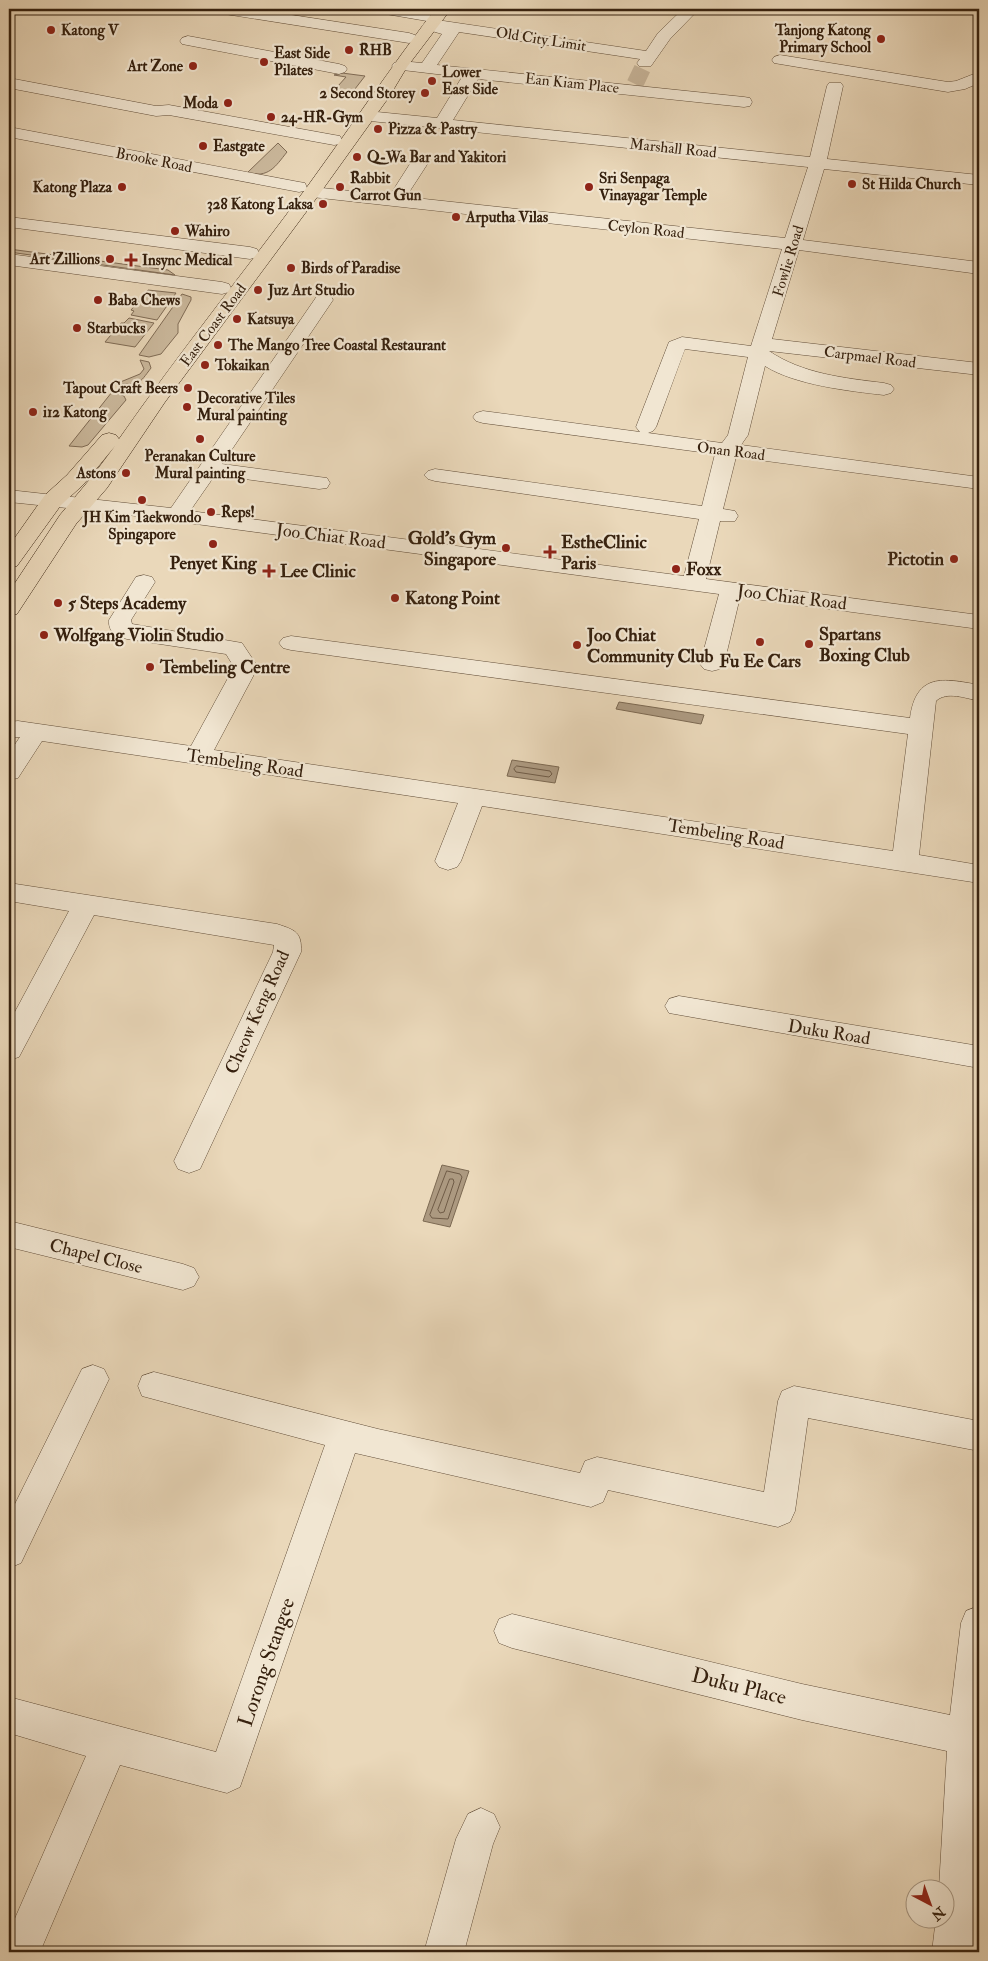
<svg xmlns="http://www.w3.org/2000/svg" width="988" height="1961" font-family="'IM FELL Double Pica',serif">
	<style>
		.green { fill: #cbb99d; stroke: #806c56 }
		.water { fill: #ac9980; stroke: #7c6952 }
		.lines { fill: none; stroke-linecap: round; stroke-linejoin: round }
		.shore { stroke: #705c47; stroke-width: 1 }
		.minor-tunnel { stroke: #c6b398; stroke-width: 17; stroke-dasharray: 17 9; stroke-linecap: butt }
		.minor-casing { stroke: #624e39; stroke-width: 1 }
		.major-casing { stroke: #35200e; stroke-width: 1 }
		.minor { fill: #f1e6d2; fill-rule: evenodd }
		.major { fill: #ead8ba; fill-rule: evenodd }
		.poi-dot { fill: #8f2418; stroke: #f1e6d2; stroke-width: 2 }
		.labels { text-anchor: middle; stroke-width: 4.5; stroke-linejoin: round; paint-order: stroke }
		.far-poi-label { font-size: 15px; font-weight: bold; fill: #35200e; stroke: #f1e6d2; text-anchor: start }
		.far-street-label { font-size: 15px; fill: #35200e; stroke: #f1e6d2 }
		.street-label { font-size: 18px; fill: #35200e; stroke: #f1e6d2 }
		.poi-label { font-size: 18px; font-weight: bold; fill: #35200e; stroke: #f1e6d2; text-anchor: start }
		.near-street-label { font-size: 21px; fill: #35200e; stroke: #f1e6d2 }
	</style>
	<rect width="100%" height="100%" fill="#ead8ba"/>
	<filter id="stains"><feTurbulence type="fractalNoise" baseFrequency=".004" numOctaves="4"/><feColorMatrix values="0 0 0 0 .2 0 0 0 0 .09 0 0 0 0 .02 0 0 0 .5 -.17"/></filter>
	<radialGradient id="worn" r=".72"><stop offset=".6" stop-color="#630" stop-opacity="0"/><stop offset="1" stop-color="#630" stop-opacity=".3"/></radialGradient>
	<!-- green -->
	<g class="green">
		<path d="M342 73 365 76 348 98 330 95 346 77 334 75Z"/>
		<path d="M278 143 287 152C275 167 269 178 247 173Z"/>
		<path d="M9 249 168 270 175 275 9 252Z"/>
		<path d="M148 290 176 293 157 320 131 315 134 311 131 310Z"/>
		<path d="M182 294 191 297V300L178 324V333L161 354 149 357 139 355Z"/>
		<path d="M129 318 154 323 135 347 105 342 121 323H124Z"/>
		<path d="M140 360 149 362 151 368C139 384 139 386 118 383L140 374 144 369Z"/>
		<path d="M112 392 124 396 126 400 88 445 82 447 69 446Z"/>
	</g>
	<!-- water -->
	<g class="water">
		<path d="M619 702 704 715 701 724 616 709Z"/>
		<path d="M512 760 559 767 555 783 507 776Z"/>
		<path d="M442 1165 469 1171 450 1227 423 1221Z"/>
	</g>
	<g class="lines">
		<!-- shore -->
		<g class="shore">
			<path d="M517 766 550 771 552 774 549 777 516 772 514 769Z"/>
			<path d="M447 1171 460 1174 462 1177 448 1219 432 1218 430 1215Z"/>
			<path d="M450 1179H453L454 1182 444 1212 440 1213 438 1210Z"/>
		</g>
		<!-- minor-tunnel -->
		<path class="minor-tunnel" d="M635 84 645 63"/>
		<!-- minor casing -->
		<g class="minor-casing">
			<g id="minor">
				<path d="M217 9H253L409 33 415 35 417 38 415 41 409 43 225 14 220 12Z"/>
				<path d="M378 9H407L429 14 432 17 430 19 646 51 658 33 683 9H699L670 39 651 66H639L637 63 640 59 459 32 437 65 744 97 750 98 752 102 750 106 744 107 478 79 453 120 810 157 827 86 829 83H841L843 86 827 159 979 175V185L824 169 803 240 979 262V274L799 250 772 339 979 363V375L769 351C803 374 844 378 884 383L891 385 894 389 891 393 884 395C849 391 795 385 765 366L748 435 741 445 979 477V489L736 457 723 509 735 511 738 516 735 521H720L706 579 979 615V629L740 597 724 664 720 669 712 671 704 669 700 664 719 594 106 512 9 502V490L171 508 317 296 324 294 331 296 333 300 222 464 319 477 327 478 330 483 327 488 319 489 215 475 190 511 684 576 699 519 435 481 428 479 424 475 428 471 435 469 702 506 715 454 483 423 476 421 473 417 476 413 483 411 640 432 636 427 669 342 682 337 751 346 782 249 312 197 306 196 304 191 299 192 9 137V127L299 182 305 183 307 188 312 187 390 195 415 156 421 155 427 156 430 160 406 197 785 238 808 167 361 120 359 116 361 112 367 111 437 118 462 77 394 69 392 66 394 63 400 61 422 63 442 34 425 29 422 26 427 21 386 14 381 12ZM685 349 748 357 728 435 722 443 648 433 653 431 656 427Z"/>
				<path d="M188 36 339 64 345 66 347 69 345 72 339 74 182 44 180 41 182 38Z"/>
				<path d="M780 55 948 82 956 81 979 72V83L965 89 948 92 774 63 772 60 774 57Z"/>
				<path d="M9 78 156 106 169 105 334 135 340 136 342 140 340 144 334 145 169 115 156 116 9 88Z"/>
				<path d="M9 217 250 247 257 249 259 253 257 257 250 259 9 227Z"/>
				<path d="M9 254 222 282 229 284 231 288 229 292 222 294 9 265Z"/>
				<path d="M144 575 152 577 155 582 131 620 132 624 242 643 258 667 214 750 893 851 908 734 291 650 283 648 279 643 283 638 291 636 910 718C916 673 943 678 979 685V701C965 698 947 691 936 701L919 855 979 865V883L482 806 461 861 457 867 448 870 439 867 435 861 458 803 42 741 18 778 9 780V753L20 737 9 738V722L18 721 191 746 234 667 226 654 127 639C116 636 108 632 109 620L136 577Z"/>
				<path d="M9 883 277 924C295 930 302 932 301 952L200 1169 189 1173 178 1169 174 1161 273 952 274 945 94 915 19 1057 9 1060V1023L69 911 9 901Z"/>
				<path d="M679 996 979 1046V1068L669 1013 665 1006 669 999Z"/>
				<path d="M9 1221 183 1264 194 1268 199 1277 194 1286 183 1290 9 1247Z"/>
				<path d="M93 1365 104 1369 109 1379 21 1563 9 1568V1516L82 1369Z"/>
				<path d="M154 1372 378 1429 580 1473 585 1461 597 1457 764 1492 778 1401 782 1391 794 1386 979 1421V1451L808 1418 795 1511 790 1522 778 1527 608 1490 603 1502 591 1507 355 1453 240 1787 227 1793 120 1765 40 1952H9V1932L86 1756 9 1733V1697L216 1752 325 1445 142 1396 138 1386 142 1376Z"/>
				<path d="M979 1606V1860L976 1914H979V1952H932L936 1918H946V1888H939L947 1751 802 1720 512 1648 499 1643 494 1631 499 1619 512 1614 802 1684 950 1715 961 1623 966 1611Z"/>
				<path d="M481 1808 494 1814 500 1827 493 1844 464 1952H424L456 1839 468 1814Z"/>
			</g>
		</g>
		<!-- major casing -->
		<g class="major-casing">
			<path id="major" d="M435 9H451L407 67 389 97 318 196 165 402 107 488 76 524 17 614 9 616V592L60 515 91 478 115 446 83 485 61 505 17 566 9 568V546L45 495 67 475 102 435 109 433 116 435 119 439C179 353 245 271 307 187 350 128 391 67 435 9Z"/>
		</g>
		<!-- minor -->
		<use href="#minor" class="minor"/>
		<!-- major -->
		<use href="#major" class="major"/>
	</g>
	<!-- markers -->
	<g class="poi-dot">
		<circle cx="51" cy="30" r="5"/>
		<circle cx="881" cy="39" r="5"/>
		<circle cx="349" cy="50" r="5"/>
		<circle cx="264" cy="62" r="5"/>
		<circle cx="193" cy="66" r="5"/>
		<circle cx="432" cy="81" r="5"/>
		<circle cx="425" cy="93" r="5"/>
		<circle cx="228" cy="103" r="5"/>
		<circle cx="271" cy="117" r="5"/>
		<circle cx="378" cy="129" r="5"/>
		<circle cx="203" cy="146" r="5"/>
		<circle cx="357" cy="157" r="5"/>
		<circle cx="852" cy="184" r="5"/>
		<circle cx="122" cy="187" r="5"/>
		<circle cx="340" cy="187" r="5"/>
		<circle cx="589" cy="187" r="5"/>
		<circle cx="323" cy="204" r="5"/>
		<circle cx="456" cy="217" r="5"/>
		<circle cx="175" cy="231" r="5"/>
		<circle cx="110" cy="259" r="5"/>
		<path d="M128.5 252.5h5v5h5v5h-5v5h-5v-5h-5v-5h5z"/>
		<circle cx="291" cy="268" r="5"/>
		<circle cx="258" cy="290" r="5"/>
		<circle cx="98" cy="300" r="5"/>
		<circle cx="237" cy="319" r="5"/>
		<circle cx="77" cy="328" r="5"/>
		<circle cx="218" cy="345" r="5"/>
		<circle cx="205" cy="365" r="5"/>
		<circle cx="188" cy="388" r="5"/>
		<circle cx="187" cy="407" r="5"/>
		<circle cx="33" cy="412" r="5"/>
		<circle cx="200" cy="439" r="5"/>
		<circle cx="126" cy="473" r="5"/>
		<circle cx="142" cy="500" r="5"/>
		<circle cx="211" cy="512" r="5"/>
		<circle cx="213" cy="544" r="5"/>
		<circle cx="506" cy="548" r="5"/>
		<path d="M547.5 544.5h5v5h5v5h-5v5h-5v-5h-5v-5h5z"/>
		<circle cx="954" cy="559" r="5"/>
		<circle cx="676" cy="569" r="5"/>
		<path d="M266.5 563.5h5v5h5v5h-5v5h-5v-5h-5v-5h5z"/>
		<circle cx="395" cy="598" r="5"/>
		<circle cx="58" cy="603" r="5"/>
		<circle cx="44" cy="635" r="5"/>
		<circle cx="760" cy="642" r="5"/>
		<circle cx="809" cy="644" r="5"/>
		<circle cx="577" cy="645" r="5"/>
		<circle cx="150" cy="667" r="5"/>
	</g>
	<g class="labels">
		<!-- far-poi labels -->
		<g class="far-poi-label">
			<text x="61" y="35">Katong V</text>
			<text x="871" y="35" text-anchor="end">Tanjong Katong<tspan x="871" dy="17">Primary School</tspan></text>
			<text x="359" y="55">RHB</text>
			<text x="274" y="58">East Side<tspan x="274" dy="17">Pilates</tspan></text>
			<text x="183" y="71" text-anchor="end">Art Zone</text>
			<text x="442" y="77">Lower<tspan x="442" dy="17">East Side</tspan></text>
			<text x="415" y="98" text-anchor="end">2 Second Storey</text>
			<text x="218" y="108" text-anchor="end">Moda</text>
			<text x="281" y="122">24-HR-Gym</text>
			<text x="388" y="134">Pizza &amp; Pastry</text>
			<text x="213" y="151">Eastgate</text>
			<text x="367" y="162">Q-Wa Bar and Yakitori</text>
			<text x="350" y="183">Rabbit<tspan x="350" dy="17">Carrot Gun</tspan></text>
			<text x="599" y="183">Sri Senpaga<tspan x="599" dy="17">Vinayagar Temple</tspan></text>
			<text x="862" y="189">St Hilda Church</text>
			<text x="112" y="192" text-anchor="end">Katong Plaza</text>
			<text x="313" y="209" text-anchor="end">328 Katong Laksa</text>
			<text x="466" y="222">Arputha Vilas</text>
			<text x="185" y="236">Wahiro</text>
			<text x="100" y="264" text-anchor="end">Art Zillions</text>
			<text x="142" y="265">Insync Medical</text>
			<text x="301" y="273">Birds of Paradise</text>
			<text x="268" y="295">Juz Art Studio</text>
			<text x="108" y="305">Baba Chews</text>
			<text x="247" y="324">Katsuya</text>
			<text x="87" y="333">Starbucks</text>
			<text x="228" y="350">The Mango Tree Coastal Restaurant</text>
			<text x="215" y="370">Tokaikan</text>
			<text x="178" y="393" text-anchor="end">Tapout Craft Beers</text>
			<text x="197" y="403">Decorative Tiles<tspan x="197" dy="17">Mural painting</tspan></text>
			<text x="43" y="417">i12 Katong</text>
			<text x="200" y="461" text-anchor="middle">Peranakan Culture<tspan x="200" dy="17">Mural painting</tspan></text>
			<text x="116" y="478" text-anchor="end">Astons</text>
			<text x="221" y="517">Reps!</text>
			<text x="142" y="522" text-anchor="middle">JH Kim Taekwondo<tspan x="142" dy="17">Spingapore</tspan></text>
		</g>
		<!-- far-street labels -->
		<g class="far-street-label">
			<text transform="translate(541 39) rotate(9)" y="5">Old City Limit</text>
			<text transform="translate(572 83) rotate(6)" y="5">Ean Kiam Place</text>
			<text transform="translate(673 148) rotate(6)" y="5">Marshall Road</text>
			<text transform="translate(154 160) rotate(11)" y="5">Brooke Road</text>
			<text transform="translate(646 229) rotate(6)" y="5">Ceylon Road</text>
			<text transform="translate(788 261) rotate(-73)" y="5">Fowlie Road</text>
			<text transform="translate(213 325) rotate(-53)" y="5">East Coast Road</text>
			<text transform="translate(870 357) rotate(7)" y="5">Carpmael Road</text>
			<text transform="translate(731 451) rotate(7)" y="5">Onan Road</text>
		</g>
		<!-- street labels -->
		<g class="street-label">
			<text transform="translate(331 536) rotate(7)" y="6">Joo Chiat Road</text>
			<text transform="translate(792 597) rotate(7)" y="6">Joo Chiat Road</text>
			<text transform="translate(245 763) rotate(8)" y="6">Tembeling Road</text>
			<text transform="translate(726 834) rotate(9)" y="6">Tembeling Road</text>
			<text transform="translate(257 1012) rotate(-66)" y="6">Cheow Keng Road</text>
			<text transform="translate(829 1032) rotate(9)" y="6">Duku Road</text>
			<text transform="translate(96 1256) rotate(14)" y="6">Chapel Close</text>
		</g>
		<!-- poi labels -->
		<g class="poi-label">
			<text x="496" y="544" text-anchor="end">Gold's Gym<tspan x="496" dy="21">Singapore</tspan></text>
			<text x="561" y="548">EstheClinic<tspan x="561" dy="21">Paris</tspan></text>
			<text x="944" y="565" text-anchor="end">Pictotin</text>
			<text x="213" y="569" text-anchor="middle">Penyet King</text>
			<text x="686" y="575">Foxx</text>
			<text x="280" y="577">Lee Clinic</text>
			<text x="405" y="604">Katong Point</text>
			<text x="68" y="609">5 Steps Academy</text>
			<text x="819" y="640">Spartans<tspan x="819" dy="21">Boxing Club</tspan></text>
			<text x="54" y="641">Wolfgang Violin Studio</text>
			<text x="587" y="641">Joo Chiat<tspan x="587" dy="21">Community Club</tspan></text>
			<text x="760" y="667" text-anchor="middle">Fu Ee Cars</text>
			<text x="160" y="673">Tembeling Centre</text>
		</g>
		<!-- near-street labels -->
		<g class="near-street-label">
			<text transform="translate(266 1662) rotate(-71)" y="7">Lorong Stangee</text>
			<text transform="translate(739 1686) rotate(14)" y="7">Duku Place</text>
		</g>
	</g>
	<!-- margin -->
	<rect width="988" height="1961" fill="none" stroke="#ead8ba" stroke-width="30"/>
	<rect x="10" y="10" width="968" height="1941" fill="none" stroke="#35200e" stroke-width="2.5"/>
	<rect x="15" y="15" width="958" height="1931" fill="none" stroke="#35200e"/>
	<!-- north arrow -->
	<g transform="translate(930 1904) rotate(139)"><circle r="24" fill="#f1e6d2" stroke="#a69784"/>
	<path d="M0-4L9 19L0 12L-9 19Z" fill="#8f2418"/>
	<text y="-8" font-size="14" font-weight="bold" text-anchor="middle" fill="#35200e">N</text>
	</g>
	<rect width="100%" height="100%" filter="url(#stains)"/>
	<rect width="100%" height="100%" fill="url(#worn)"/>
</svg>
